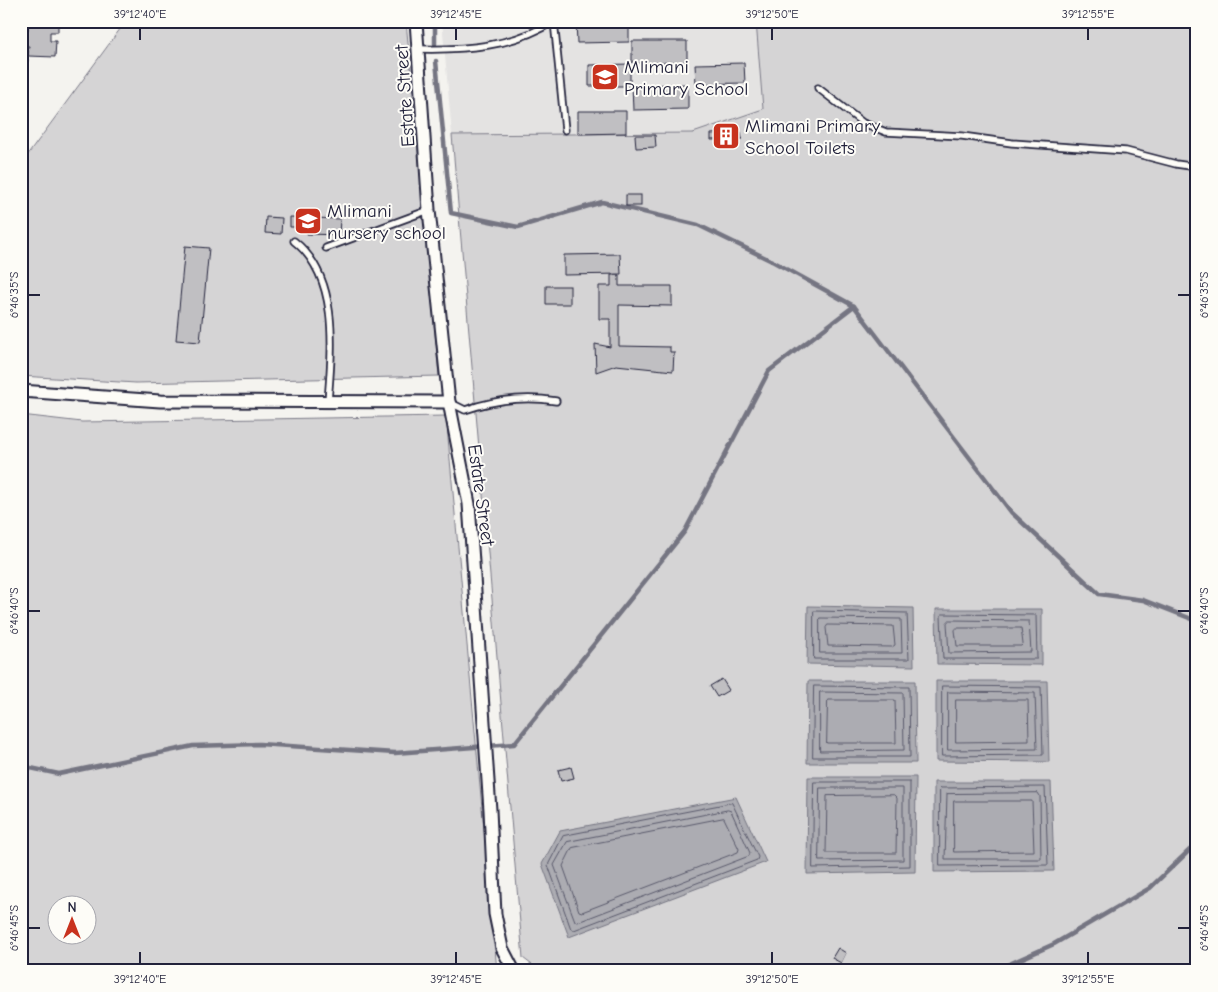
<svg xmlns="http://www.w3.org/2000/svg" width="1218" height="992" font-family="'Comic Neue',sans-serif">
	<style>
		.built { fill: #e4e3e2 }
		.green { fill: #d5d4d5; stroke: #7c7b88; fill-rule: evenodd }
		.water { fill: #acacb2; stroke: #757582 }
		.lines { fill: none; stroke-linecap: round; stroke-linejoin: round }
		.shore { stroke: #59596b; stroke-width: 1 }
		.stream { stroke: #757582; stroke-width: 4.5 }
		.building { fill: #c0bfc2; stroke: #22223b }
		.lane-casing { stroke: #22223b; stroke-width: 9 }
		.street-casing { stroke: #22223b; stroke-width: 15 }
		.lane { stroke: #fdfcf7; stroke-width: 5.5 }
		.street { stroke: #fdfcf7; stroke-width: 11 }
		.ticks { fill: none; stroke: #22223b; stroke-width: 2 }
		.labels { text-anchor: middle; stroke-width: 4; stroke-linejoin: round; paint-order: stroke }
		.poi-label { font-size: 19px; fill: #22223b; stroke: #fdfcf7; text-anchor: start }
		.street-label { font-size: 19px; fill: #22223b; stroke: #fdfcf7 }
		.neatline { fill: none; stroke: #22223b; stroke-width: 2 }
		.ticks-label { font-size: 12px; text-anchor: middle; fill: #22223b }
	</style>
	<rect width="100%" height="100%" fill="#f4f3ef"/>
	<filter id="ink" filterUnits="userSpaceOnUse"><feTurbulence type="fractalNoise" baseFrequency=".02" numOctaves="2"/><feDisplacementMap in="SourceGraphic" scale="10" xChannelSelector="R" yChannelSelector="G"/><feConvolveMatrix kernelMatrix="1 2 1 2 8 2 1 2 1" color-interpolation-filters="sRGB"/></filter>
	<g filter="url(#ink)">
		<!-- built -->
		<path class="built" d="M442 21H758L768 134 452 135Z"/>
		<!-- green -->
		<g class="green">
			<path d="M126 21H406L439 376 136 383 21 376V164Z"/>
			<path d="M756 21H1197V971H540L523 958 452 135 693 133 763 109Z"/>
			<path d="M21 415 82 422 446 416 497 971H21ZM58 904H88V934H58Z"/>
		</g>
		<!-- water -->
		<g class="water">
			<path d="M808 606 913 608 914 666 807 664Z"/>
			<path d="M936 609H1042V665L937 664Z"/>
			<path d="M808 681H915L916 763H807Z"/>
			<path d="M936 681H1047L1049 762 936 761Z"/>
			<path d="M808 777H916L915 872 807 874Z"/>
			<path d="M934 782H1051L1054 871 934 872Z"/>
			<path d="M736 797 766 862 569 937 542 864 560 831Z"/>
		</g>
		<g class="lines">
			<!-- shore -->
			<g class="shore">
				<path d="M814 611 907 613 909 659H814Z"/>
				<path d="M943 614 1036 615 1037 659H943L941 616Z"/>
				<path d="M820 618 901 619 902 653H820Z"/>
				<path d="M950 620 1029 621 1031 652 949 653 947 623Z"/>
				<path d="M828 625 893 626 895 645 892 647 828 646 826 628Z"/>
				<path d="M957 628H1021L1023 644 1021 646H957L955 630Z"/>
				<path d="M814 686 909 687 910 757H813Z"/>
				<path d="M942 686 1041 687 1043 755 942 756Z"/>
				<path d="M820 692 903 693 904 750 820 751Z"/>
				<path d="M948 692 1035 693 1037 749 948 750Z"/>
				<path d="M828 700H895L896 743H827Z"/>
				<path d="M956 700H1028L1029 741 956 742Z"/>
				<path d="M814 782H910V866L813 868Z"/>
				<path d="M820 788H903V860L819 861Z"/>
				<path d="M940 788 1045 787 1048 865 940 866Z"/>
				<path d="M1038 793 1040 796 1041 859H945L947 794Z"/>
				<path d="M894 795 897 798 896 853H826L827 796Z"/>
				<path d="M954 801H1032L1034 851 954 852Z"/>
				<path d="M732 803 758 857 757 860 574 930 571 929 548 865 563 836Z"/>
				<path d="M728 810 731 811 750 853 749 856 578 922 575 921 554 865 567 842Z"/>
				<path d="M724 818 739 849 738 852 582 912 579 911 563 866 572 848Z"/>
			</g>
			<!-- stream -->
			<g class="stream">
				<path d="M435 21V44"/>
				<path d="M436 61 451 213 518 227 602 202 698 225 774 262 854 306 1011 512 1099 594 1143 600 1197 621"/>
				<path d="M21 766 59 774 193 746 259 744 395 753 514 744 685 531 769 371 854 306"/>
				<path d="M994 971 1054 944 1150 888 1197 843"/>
			</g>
		</g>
		<!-- building -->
		<g class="building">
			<path d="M28 21H58V32H50V41H56L55 57 28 56 29 46H21V29L28 30Z"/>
			<path d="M576 21H629V42L577 43Z"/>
			<path d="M632 41H687V62L632 63Z"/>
			<path d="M744 63 745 83 696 84 695 64Z"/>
			<path d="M630 64V86H589V65Z"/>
			<path d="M688 84V109L633 110 632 85Z"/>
			<path d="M578 111H626V133L578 134Z"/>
			<path d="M741 132 742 139 711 140V134Z"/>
			<path d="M635 135H655L656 147 636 148Z"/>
			<rect x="626" y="195" width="15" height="11"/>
			<path d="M266 217 282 218 281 234 265 233Z"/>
			<path d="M290 217 340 219 339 235 307 234V227H290Z"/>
			<path d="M185 246 209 248 200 342 176 340Z"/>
			<path d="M620 254 621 274 564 275V255Z"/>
			<path d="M611 275H619V286H672V306L619 305V346L670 347V352H674L673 371 616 365 596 372 595 344 610 347V319H599V286H611Z"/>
			<rect x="546" y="286" width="24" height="18"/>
			<path d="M722 679 729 690 717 697 710 686Z"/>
			<path d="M571 767 574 778 561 781 558 770Z"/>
			<path d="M838 948 846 953 841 963 832 958Z"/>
		</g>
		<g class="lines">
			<!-- lane casing -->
			<g class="lane-casing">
				<g id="lane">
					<path d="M554 21 565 130"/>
					<path d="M419 49C465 50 513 47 554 21"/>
					<path d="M21 62 24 60"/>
					<path d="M818 88 863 123 886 132 962 136 1012 143 1126 151 1176 164 1197 167"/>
					<path d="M294 241C340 277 332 350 328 401"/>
					<path d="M326 248 429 210"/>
					<path d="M449 402 465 410C494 400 525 396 556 401"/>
				</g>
			</g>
			<!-- street casing -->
			<g class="street-casing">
				<g id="street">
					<path d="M416 21 429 210 449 402 469 504 490 810 495 914 502 948 514 971"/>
					<path d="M21 391 160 401 449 402"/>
				</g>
			</g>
			<!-- lane -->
			<use href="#lane" class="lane"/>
			<!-- street -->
			<use href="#street" class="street"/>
		</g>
	</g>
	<!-- ticks -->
	<path class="ticks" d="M140 28V40M456 28V40M772 28V40M1088 28V40M28 295H40M1178 295H1190M28 611H40M1178 611H1190M28 928H40M1178 928H1190M140 952V964M456 952V964M772 952V964M1088 952V964"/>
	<!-- icons -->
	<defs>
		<g id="school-square" transform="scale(1.4375)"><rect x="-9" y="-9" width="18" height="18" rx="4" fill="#c8321e" stroke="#fdfcf7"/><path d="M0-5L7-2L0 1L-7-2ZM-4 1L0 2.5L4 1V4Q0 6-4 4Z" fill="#fff"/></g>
		<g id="building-square" transform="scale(1.4375)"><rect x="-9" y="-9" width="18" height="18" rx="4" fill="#c8321e" stroke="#fdfcf7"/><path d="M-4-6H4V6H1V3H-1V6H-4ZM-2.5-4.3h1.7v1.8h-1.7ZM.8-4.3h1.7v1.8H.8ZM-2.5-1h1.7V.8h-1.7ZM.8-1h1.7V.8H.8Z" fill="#fff"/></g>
	</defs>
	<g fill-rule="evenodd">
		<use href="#school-square" x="605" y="77"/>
		<use href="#building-square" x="726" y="136"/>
		<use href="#school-square" x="308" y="221"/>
	</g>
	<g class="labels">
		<!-- poi labels -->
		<g class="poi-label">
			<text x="624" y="73">Mlimani<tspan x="624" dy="22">Primary School</tspan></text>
			<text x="745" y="132">Mlimani Primary<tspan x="745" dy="22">School Toilets</tspan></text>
			<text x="327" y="217">Mlimani<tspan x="327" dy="22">nursery school</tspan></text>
		</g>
		<!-- street labels -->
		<g class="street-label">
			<text transform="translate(404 96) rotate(-94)" y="7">Estate Street</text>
			<text transform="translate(482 495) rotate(82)" y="7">Estate Street</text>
		</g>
	</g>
	<!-- margin -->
	<rect width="1218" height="992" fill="none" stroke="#fdfcf7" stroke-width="55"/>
	<!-- north arrow -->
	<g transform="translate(72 920)"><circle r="24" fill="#fdfcf7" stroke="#a5a5ac"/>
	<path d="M0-4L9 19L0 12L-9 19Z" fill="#c8321e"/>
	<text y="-8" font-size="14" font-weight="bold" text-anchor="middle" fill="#22223b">N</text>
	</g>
	<rect x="28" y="28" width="1162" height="936" class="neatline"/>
	<g class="ticks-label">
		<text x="140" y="18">39°12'40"E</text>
		<text x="456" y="18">39°12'45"E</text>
		<text x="772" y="18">39°12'50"E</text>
		<text x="1088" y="18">39°12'55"E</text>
		<text transform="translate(14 295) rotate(-90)" y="4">6°46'35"S</text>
		<text transform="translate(1204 295) rotate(-90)" y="4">6°46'35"S</text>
		<text transform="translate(14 611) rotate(-90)" y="4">6°46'40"S</text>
		<text transform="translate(1204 611) rotate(-90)" y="4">6°46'40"S</text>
		<text transform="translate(14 928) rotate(-90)" y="4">6°46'45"S</text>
		<text transform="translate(1204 928) rotate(-90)" y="4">6°46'45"S</text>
		<text x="140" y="983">39°12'40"E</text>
		<text x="456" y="983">39°12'45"E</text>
		<text x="772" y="983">39°12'50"E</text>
		<text x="1088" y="983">39°12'55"E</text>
	</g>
</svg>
